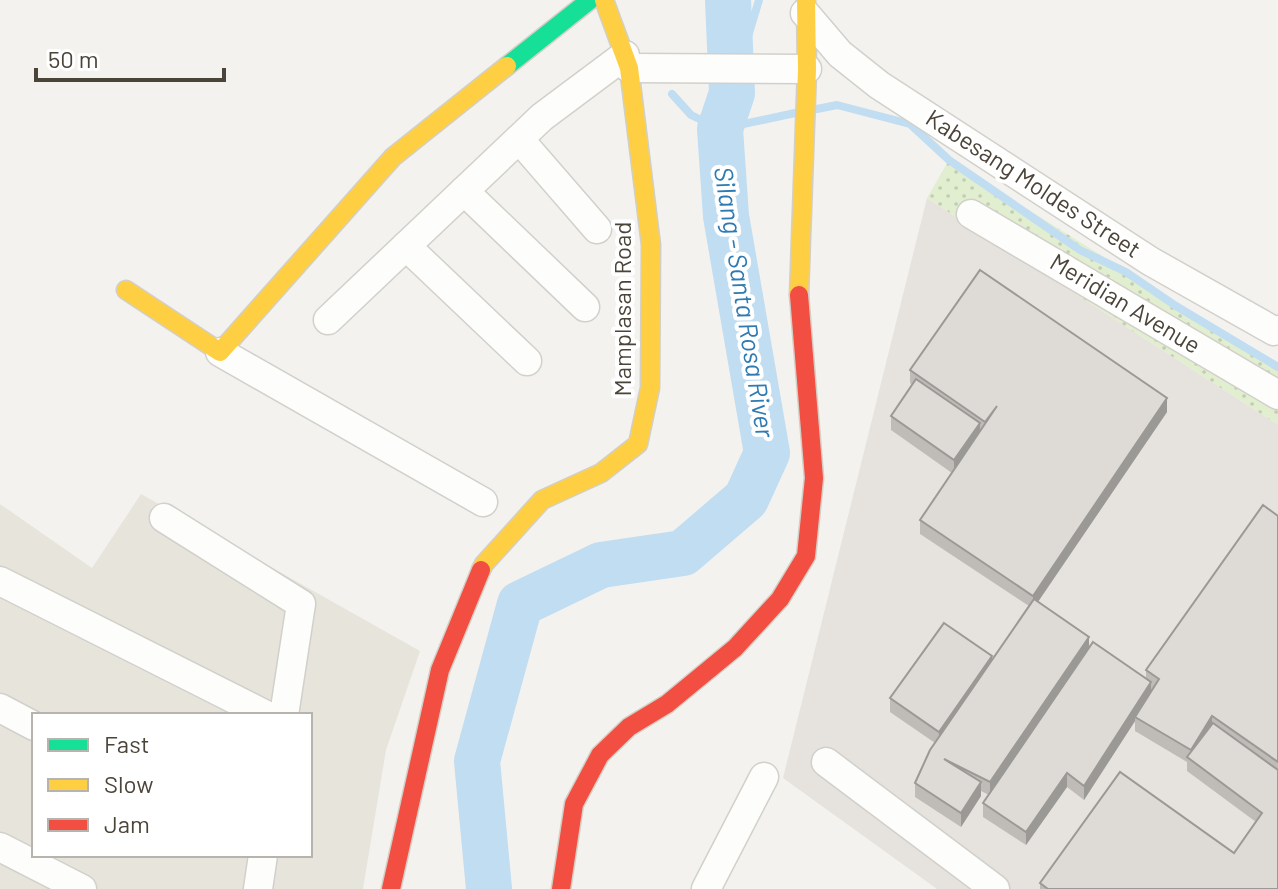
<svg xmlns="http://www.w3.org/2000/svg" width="1278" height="889" font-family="Barlow,sans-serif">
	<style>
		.residential { fill: #e7e4dc; fill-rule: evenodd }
		.industrial { fill: #e6e2de }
		.grass { fill: url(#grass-dots) }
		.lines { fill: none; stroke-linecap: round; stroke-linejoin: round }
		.stream { stroke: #c0ddf1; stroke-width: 8 }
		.river { stroke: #c0ddf1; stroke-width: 46 }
		.street-casing { stroke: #d2d0cb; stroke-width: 31 }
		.fast-casing { stroke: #d3cfc5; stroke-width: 21 }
		.slow-casing { stroke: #d3cfc5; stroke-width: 21 }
		.jam-casing { stroke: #d3cfc5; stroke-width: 21 }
		.street { stroke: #fdfdfc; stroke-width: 28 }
		.fast { stroke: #16e098; stroke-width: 18 }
		.slow { stroke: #ffcf43; stroke-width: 18 }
		.jam { stroke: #f24e42; stroke-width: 18 }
		.wall { fill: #bfbcb8 }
		.shaded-wall { fill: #9b9996 }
		.building { fill: #dedbd6; stroke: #9b9996; stroke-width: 2 }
		.labels { text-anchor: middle; stroke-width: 8; stroke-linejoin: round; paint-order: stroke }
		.street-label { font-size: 24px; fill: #4b4439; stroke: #fff }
		.water-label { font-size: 26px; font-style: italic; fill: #2e7ab2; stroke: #fff }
	</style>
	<defs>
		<pattern id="grass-dots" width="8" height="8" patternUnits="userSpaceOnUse" patternTransform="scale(2)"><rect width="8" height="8" fill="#e1eecf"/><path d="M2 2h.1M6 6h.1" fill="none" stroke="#c3cdb2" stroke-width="1.8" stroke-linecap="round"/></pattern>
	</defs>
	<rect width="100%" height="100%" fill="#f4f2ee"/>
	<!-- residential -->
	<path class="residential" d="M141 494 420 651 386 750 363 889H0V504L92 568ZM34 715H310V855H34Z"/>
	<!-- industrial -->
	<path class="industrial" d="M927 198 1278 425V889H937L783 778Z"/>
	<!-- grass -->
	<path class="grass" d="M949 160 1278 366V425L927 198Z"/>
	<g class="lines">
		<!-- stream -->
		<g class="stream">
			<path d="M672 94 691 115 720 129 795 113"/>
			<path d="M817 109 837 105 910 124 949 160 1080 250 1126 272 1176 306 1278 367"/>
			<path d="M720 129 759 0"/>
		</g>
		<!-- river -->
		<path class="river" d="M489 889 477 761 520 604 601 565 683 553 746 499 767 453 726 216 720 129 732 93 728 0"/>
		<!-- street casing -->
		<g class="street-casing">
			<g id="street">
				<path d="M805 13 840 54 879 85 1150 261 1274 331 1278 330"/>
				<path d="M629 68 807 69"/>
				<path d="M519 139 597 229"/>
				<path d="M464 191 585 307"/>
				<path d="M971 214 1278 395"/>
				<path d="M406 246 527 361"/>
				<path d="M328 320 542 117 625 55"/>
				<path d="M220 352 483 502"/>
				<path d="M164 518 301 604 284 715"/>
				<path d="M0 581 266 715"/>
				<path d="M0 708 34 726"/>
				<path d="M826 762 995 889"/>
				<path d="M0 847 82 889"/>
				<path d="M258 889 263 855"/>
				<path d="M706 889 764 777"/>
			</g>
		</g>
		<!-- fast casing -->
		<g class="fast-casing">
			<path id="fast" d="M507 66 590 0"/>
		</g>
		<!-- slow casing -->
		<g class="slow-casing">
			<g id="slow">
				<path d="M126 290 220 352 393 157 507 66"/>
				<path d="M799 295 807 69 806 0"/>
				<path d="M481 570 484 564 542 500 601 473 638 444 650 388 651 245 629 68 604 0"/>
			</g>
		</g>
		<!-- jam casing -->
		<g class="jam-casing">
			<g id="jam">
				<path d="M391 889 440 670 481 570"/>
				<path d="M561 889 574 804 600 755 629 727 667 704 735 648 780 599 806 556 814 478 799 295"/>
			</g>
		</g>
		<!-- street -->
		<use href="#street" class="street"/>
		<!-- fast -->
		<use href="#fast" class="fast"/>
		<!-- slow -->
		<use href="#slow" class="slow"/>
		<!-- jam -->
		<use href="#jam" class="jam"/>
	</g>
	<!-- wall -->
	<path class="wall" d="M910 370 1167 412 1038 602 1089 648 1146 678V670L1278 516V889H1040V883L1234 853 1256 822 1187 771V762L1135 731V721L1084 800 1067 787 1026 845 983 817V803L989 795 981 791V796L961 827 915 797V783L935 743 890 712V698L992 660 1029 606 920 534V520L952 473 891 430V416L912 385 910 383Z"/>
	<!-- shaded-wall -->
	<g class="shaded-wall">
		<path d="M1167 398V412L1033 609V596Z"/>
		<path d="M980 423V436L954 474V460Z"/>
		<path d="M1089 637V651L990 795V782Z"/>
		<path d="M992 656V670L939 746V732Z"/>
		<path d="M1151 682V696L1135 717V721L1084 800V786Z"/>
		<path d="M1212 716V730L1191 760V750Z"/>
		<path d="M1067 773V787L1026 845V832Z"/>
		<path d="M981 782V796L961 827V813Z"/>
	</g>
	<!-- building -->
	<g class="building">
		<path d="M980 270 1167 398 1033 596 920 520 997 406 985 422 910 370Z"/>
		<path d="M916 379 980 423 954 460 891 416Z"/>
		<path d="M1263 505 1278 516V762L1212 716 1191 750 1135 717 1159 679 1146 670Z"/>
		<path d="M1034 599 1089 637 990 782 944 759 981 782 961 813 915 783 930 750Z"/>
		<path d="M944 623 992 656 939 732 890 698Z"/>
		<path d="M1093 642 1151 682 1084 786 1067 773 1026 832 983 803Z"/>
		<path d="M1213 723 1278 770V889H1048L1040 883 1120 772 1234 853 1262 813 1187 757Z"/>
	</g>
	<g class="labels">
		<!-- street labels -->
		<g class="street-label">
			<text transform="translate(1033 184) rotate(33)" y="8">Kabesang Moldes Street</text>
			<text transform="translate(1125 304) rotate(31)" y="8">Meridian Avenue</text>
			<text transform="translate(623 309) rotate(-90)" y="8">Mamplasan Road</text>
		</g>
		<!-- water labels -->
		<g class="water-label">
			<text transform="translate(744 302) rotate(81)" y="9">Silang - Santa Rosa River</text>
		</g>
	</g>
	<!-- legend -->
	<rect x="32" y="713" width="280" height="144" fill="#ffffff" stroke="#b7b4b0" stroke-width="2"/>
	<rect x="48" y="739" width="40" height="12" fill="#16e098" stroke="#b7b4b0" stroke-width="2"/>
	<text x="104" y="753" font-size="24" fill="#4b4439">Fast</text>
	<rect x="48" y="779" width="40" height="12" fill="#ffcf43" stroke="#b7b4b0" stroke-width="2"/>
	<text x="104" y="793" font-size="24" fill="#4b4439">Slow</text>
	<rect x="48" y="819" width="40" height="12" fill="#f24e42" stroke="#b7b4b0" stroke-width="2"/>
	<text x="104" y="833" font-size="24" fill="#4b4439">Jam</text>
	<!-- scale -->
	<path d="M36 68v12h188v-12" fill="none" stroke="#4b4439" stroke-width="4"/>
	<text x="48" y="68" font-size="24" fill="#4b4439" stroke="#ffffff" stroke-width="6" paint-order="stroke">50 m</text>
</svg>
